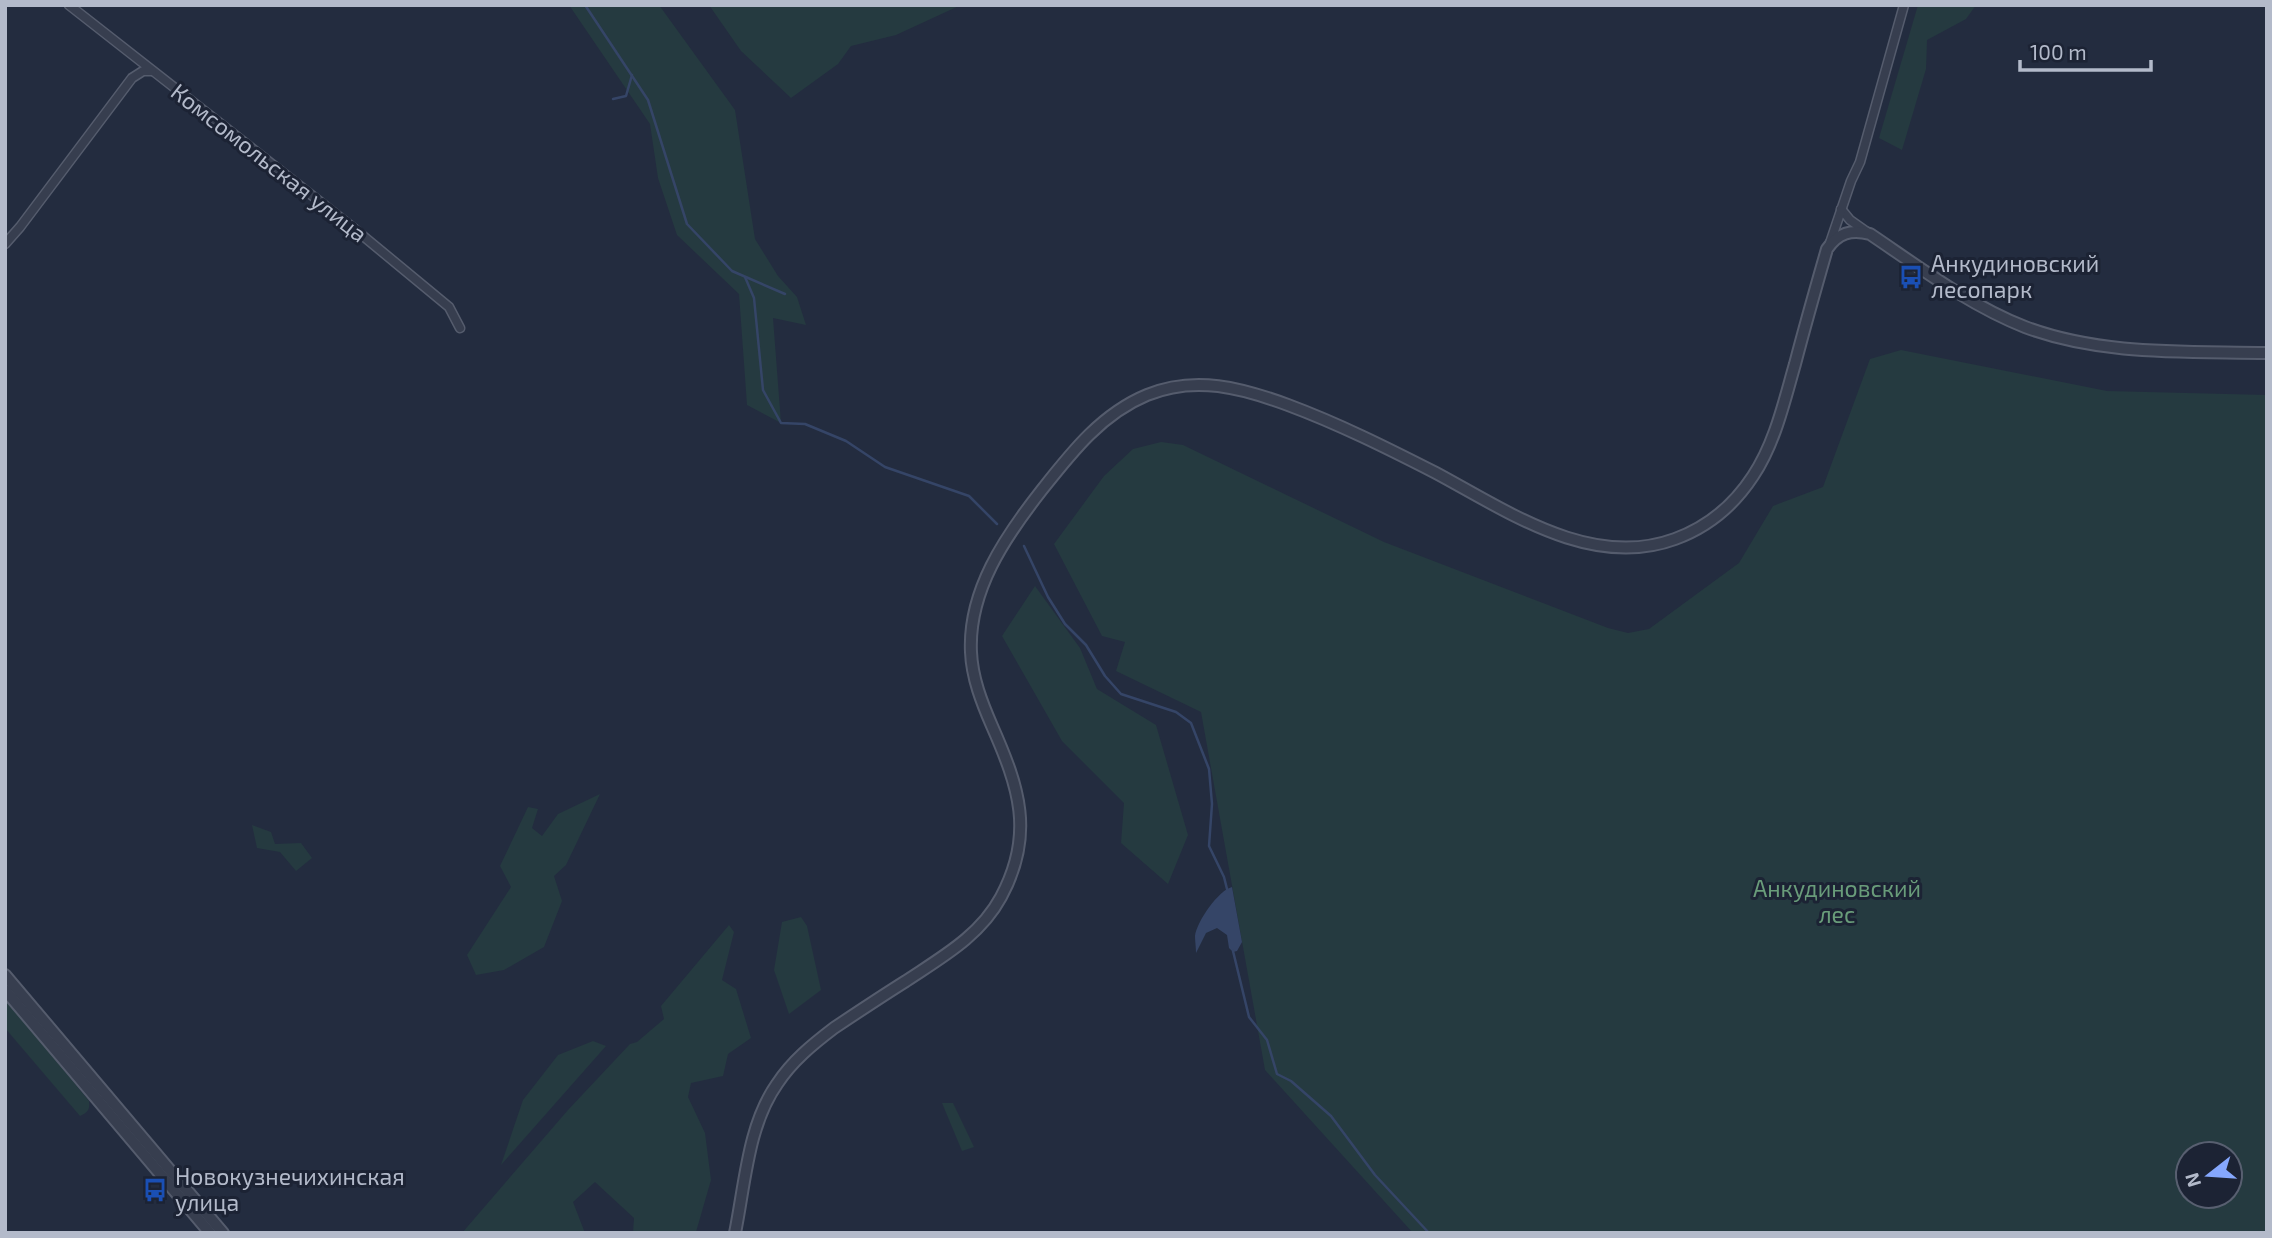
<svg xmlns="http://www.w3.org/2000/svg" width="2272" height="1238" font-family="'Exo 2',sans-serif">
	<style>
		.green { fill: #253a40; fill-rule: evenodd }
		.water { fill: #354567 }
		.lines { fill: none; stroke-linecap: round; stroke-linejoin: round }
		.stream { stroke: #354567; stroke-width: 2.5 }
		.minor-casing { stroke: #555c6d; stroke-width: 11 }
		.tertiary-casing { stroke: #555c6d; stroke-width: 14 }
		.minor { stroke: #373e4f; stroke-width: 8 }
		.tertiary { stroke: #373e4f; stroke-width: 10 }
		.labels { text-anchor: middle; stroke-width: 6; stroke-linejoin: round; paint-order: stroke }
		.street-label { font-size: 23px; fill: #b3baca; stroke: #1c2334 }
		.poi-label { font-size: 23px; fill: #b3baca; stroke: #1c2334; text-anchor: start }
		.park-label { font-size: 23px; fill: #699c7a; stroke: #1c2334 }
	</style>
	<rect width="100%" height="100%" fill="#232c3f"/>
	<!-- green -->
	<g class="green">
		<path d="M569 5H659L735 110 755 239 778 276 797 297 806 325 773 318 781 423 747 405 739 294 677 235 658 178 650 124Z"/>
		<path d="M709 5H961L896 35 851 46 838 64 791 98 741 51Z"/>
		<path d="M1918 5H1976L1966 19 1927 40 1926 69 1902 150 1879 138Z"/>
		<path d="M1901 350 2107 391 2267 395V1233H1413L1265 1070 1201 712 1116 671 1125 642 1102 636 1054 544 1104 476 1133 449 1161 442 1183 445 1384 542 1608 628 1628 633 1649 629 1739 563 1773 506 1823 487 1870 359ZM2188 1154H2230V1196H2188Z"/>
		<path d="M1035 586 1080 648 1097 689 1156 725 1188 835 1168 884 1121 843 1124 803 1062 741 1002 636Z"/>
		<path d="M600 794 566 865 554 876 562 901 544 947 504 970 476 975 467 955 511 887 500 866 528 807 538 809 532 828 542 836 558 814Z"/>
		<path d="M252 825 271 832 275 844 301 843 312 858 296 871 280 852 257 848Z"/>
		<path d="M801 917 807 926 821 990 789 1014 774 970 782 922Z"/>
		<path d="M729 925 734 932 722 980 736 989 751 1038 728 1054 723 1076 691 1083 688 1097 705 1133 711 1180 696 1232 633 1233 634 1218 595 1182 573 1202 585 1233H462L568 1110 630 1044 637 1042 664 1019 661 1006Z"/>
		<path d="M5 998 89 1101C90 1110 88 1112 80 1116L5 1028Z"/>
		<path d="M593 1041 606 1046 501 1165 523 1100 558 1055Z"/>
		<path d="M942 1103H953L974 1147 962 1151Z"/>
	</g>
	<!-- water -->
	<path class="water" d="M1232 887 1242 942 1237 951 1233 952 1229 948 1227 935 1217 928 1206 933 1196 953C1196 948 1195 941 1195 936 1197 921 1219 890 1232 887Z"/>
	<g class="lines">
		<!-- stream -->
		<g class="stream">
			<path d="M585 5 648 100 687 224 732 271 785 294"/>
			<path d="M613 99 626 96 632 75"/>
			<path d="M745 277 754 298 763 390 781 423 805 424 846 441 885 467 969 496 997 524"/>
			<path d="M1024 546 1048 597 1065 624 1086 645 1105 676 1121 694 1176 712 1191 723 1209 769 1212 804 1209 846 1224 877 1227 889"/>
			<path d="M1233 951 1249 1017 1267 1040 1277 1074 1291 1081 1331 1116 1375 1175 1429 1233"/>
		</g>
		<!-- minor casing -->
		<g class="minor-casing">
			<g id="minor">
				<path d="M69 5 351 226 449 307 460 328"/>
				<path d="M1841 209 1850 220 1867 232"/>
				<path d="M1830 243 1851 181 1860 162 1904 5"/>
				<path d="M5 244 20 227 132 78 143 71H152"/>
			</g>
		</g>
		<!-- tertiary casing -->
		<g class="tertiary-casing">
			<g id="tertiary">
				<path d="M5 975 223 1233"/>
				<path d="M5 990 210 1233"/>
				<path d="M735 1233C745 1184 748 1125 777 1084 792 1061 813 1044 834 1028 858 1012 882 996 906 981 942 957 980 936 1001 897 1035 834 1019 787 992 726 982 703 972 678 971 652 968 591 1005 537 1041 491 1071 453 1101 414 1147 395 1195 375 1242 388 1288 405 1339 424 1387 448 1436 473 1507 511 1591 570 1675 539 1708 527 1734 505 1753 476 1775 443 1784 402 1795 364 1805 326 1816 287 1827 249 1838 233 1851 229 1870 234 1919 267 1969 305 2025 327 2102 356 2186 351 2267 353"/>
			</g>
		</g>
		<!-- minor -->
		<use href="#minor" class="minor"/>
		<!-- tertiary -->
		<use href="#tertiary" class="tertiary"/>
	</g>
	<!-- icons -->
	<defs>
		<g id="bus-bare" transform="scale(1.89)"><path d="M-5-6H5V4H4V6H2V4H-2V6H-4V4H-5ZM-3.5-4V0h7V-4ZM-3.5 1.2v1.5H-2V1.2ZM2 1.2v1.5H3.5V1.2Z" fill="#1a4fb4" stroke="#1c2334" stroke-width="2.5" paint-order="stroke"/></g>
	</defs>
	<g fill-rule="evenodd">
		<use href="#bus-bare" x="1911" y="277"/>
		<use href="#bus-bare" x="155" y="1190"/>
	</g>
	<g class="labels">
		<!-- street labels -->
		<g class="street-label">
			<text transform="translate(269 163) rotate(38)" y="8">Комсомольская улица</text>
		</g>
		<!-- poi labels -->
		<g class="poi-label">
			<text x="1931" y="272">Анкудиновский<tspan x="1931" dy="26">лесопарк</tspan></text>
			<text x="175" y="1185">Новокузнечихинская<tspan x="175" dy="26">улица</tspan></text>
		</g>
		<!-- park labels -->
		<g class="park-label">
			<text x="1837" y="897">Анкудиновский<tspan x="1837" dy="26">лес</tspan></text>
		</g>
	</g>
	<!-- border -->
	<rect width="2272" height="1238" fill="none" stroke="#b3baca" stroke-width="14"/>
	<!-- north arrow -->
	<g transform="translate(2209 1175) rotate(253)"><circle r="33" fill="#1c2334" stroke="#585f70" stroke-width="2"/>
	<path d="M0-5L12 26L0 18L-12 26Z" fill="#85a7fd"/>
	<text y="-10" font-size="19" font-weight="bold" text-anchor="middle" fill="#b3baca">N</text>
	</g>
	<!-- scale -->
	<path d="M2020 60v10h131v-10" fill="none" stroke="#b3baca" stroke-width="3.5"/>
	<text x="2030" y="60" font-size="21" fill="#b3baca" stroke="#1c2334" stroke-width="5" paint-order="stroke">100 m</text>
</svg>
